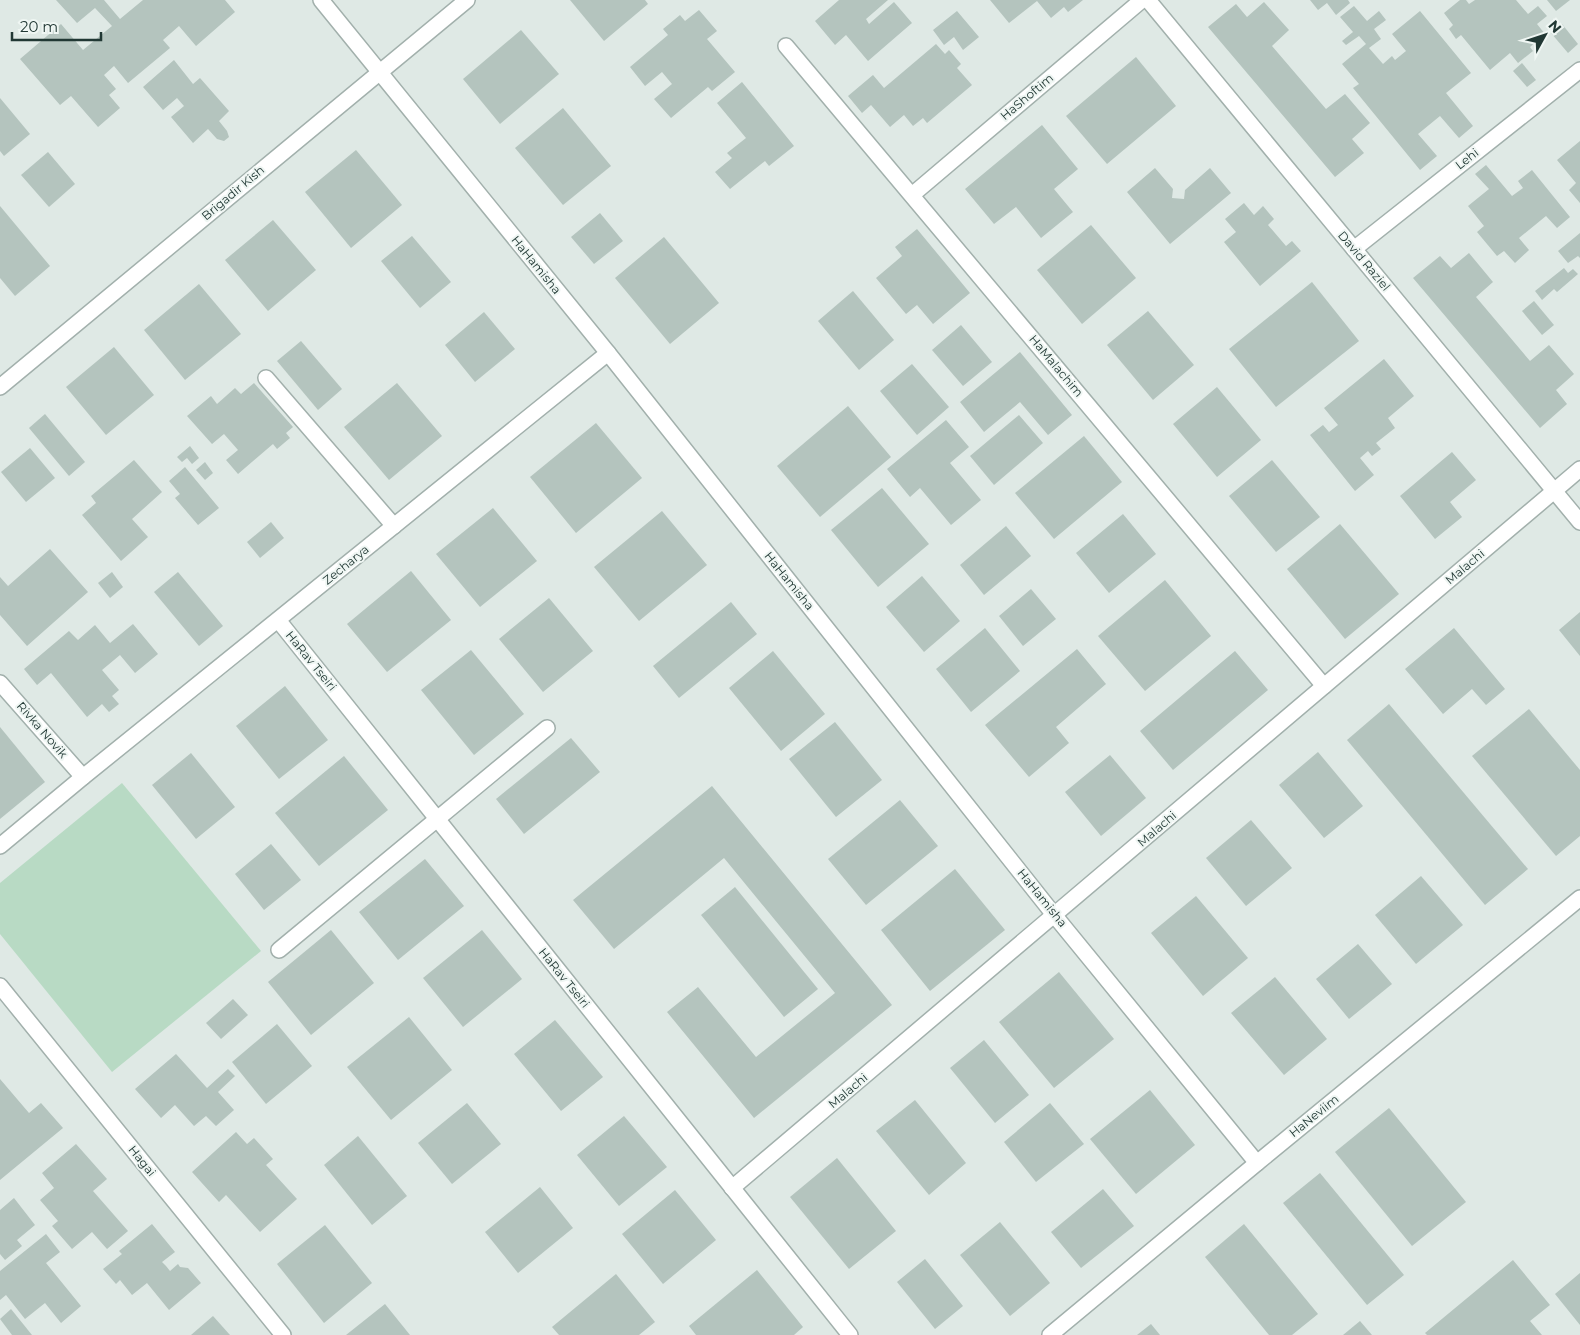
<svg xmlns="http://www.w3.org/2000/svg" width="1580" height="1335" font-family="Montserrat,sans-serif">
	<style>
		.green { fill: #b8dac4 }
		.building { fill: #b4c4be }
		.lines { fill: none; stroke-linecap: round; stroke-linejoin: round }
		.minor-casing { stroke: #a2b0ac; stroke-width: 18 }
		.minor { stroke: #fff; stroke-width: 15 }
		.labels { text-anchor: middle; stroke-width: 4; stroke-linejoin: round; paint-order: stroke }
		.street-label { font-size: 12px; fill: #213834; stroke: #eff6f3 }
	</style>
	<rect width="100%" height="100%" fill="#dfe9e5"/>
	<!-- green -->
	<path class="green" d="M122 783 261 951 112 1072 0 934V883Z"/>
	<!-- building -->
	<g class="building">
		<path d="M56 0H104L120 19 143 0H225L235 12 196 46 179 26 163 40 170 48 128 83 114 66 104 75 116 89 109 95 120 108 98 127 71 96 60 105 20 59 61 24 83 50 112 26 95 8 77 23Z"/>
		<path d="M570 0H645L648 4 604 41Z"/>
		<path d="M839 0H888L866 19 869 24 894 2 912 23 868 61 846 35 835 45 815 21Z"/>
		<path d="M990 0H1083L1068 12 1064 7 1051 18 1037 1 1009 23Z"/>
		<path d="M1310 0H1348L1350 3 1336 15 1327 3 1318 10Z"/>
		<path d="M1460 0H1466L1469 4 1475 0H1516L1528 14 1538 6 1547 16 1537 24 1545 34 1530 47 1533 51 1518 63 1510 53 1490 70 1461 35 1456 39 1449 29 1453 25 1444 13Z"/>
		<path d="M1547 0H1570L1556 11Z"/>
		<path d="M1264 2 1289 30 1272 46 1326 109 1345 94 1370 123 1352 139 1364 153 1335 177 1208 27 1236 4 1247 17Z"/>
		<path d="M1354 6 1367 21 1379 11 1386 20 1374 29 1381 39 1369 48 1383 64 1392 56 1395 60 1406 51 1392 34 1420 11 1471 73 1446 93 1473 126 1459 138 1440 116 1418 134 1437 156 1420 170 1353 88 1359 84 1342 64 1366 44 1359 36 1346 45 1342 41 1353 32 1340 17Z"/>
		<path d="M699 10 717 31 707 39 735 72 712 91 708 87 671 118 654 99 672 84 662 72 645 86 630 67 668 35 663 29 680 15 685 21Z"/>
		<path d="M957 11 979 37 963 50 954 37 944 45 933 30Z"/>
		<path d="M1562 24 1578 44 1568 53 1551 33Z"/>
		<path d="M521 30 559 74 500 124 463 79Z"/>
		<path d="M936 44 945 54 949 50 961 64 957 68 972 85 927 123 923 118 913 126 904 115 890 127 871 105 862 113 848 96 873 75 884 88Z"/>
		<path d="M1136 57 1176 106 1107 164 1066 116Z"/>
		<path d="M174 60 193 84 200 78 229 111 219 121 227 131 229 137 224 141 217 139 208 129 193 143 171 117 184 106 177 98 163 110 143 87Z"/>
		<path d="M1522 63 1536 80 1527 87 1513 71Z"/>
		<path d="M742 82 794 146 769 166 765 161 730 189 715 172 732 158 727 153 746 138 717 103Z"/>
		<path d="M0 98 30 134 4 156 0 151Z"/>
		<path d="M563 108 611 166 563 205 515 148Z"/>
		<path d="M1042 125 1078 169 1054 189 1073 212 1041 238 1016 207 994 224 965 189Z"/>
		<path d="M1580 141V203L1569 190 1576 183 1557 160Z"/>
		<path d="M356 150 402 205 351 248 305 192Z"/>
		<path d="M48 152 75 184 49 207 21 175Z"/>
		<path d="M1486 165 1512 196 1523 188 1518 181 1532 170 1570 217 1557 228 1546 216 1519 238 1529 250 1515 263 1504 251 1497 256 1477 232 1484 226 1468 206 1489 189 1475 174Z"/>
		<path d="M1155 168 1173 189 1172 198 1184 199 1185 190 1210 168 1231 193 1170 244 1127 192Z"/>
		<path d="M1244 203 1254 215 1263 206 1274 219 1268 225 1286 246 1292 241 1301 251 1260 286 1224 242 1236 232 1225 219Z"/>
		<path d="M0 206 50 266 15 296 0 278Z"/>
		<path d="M600 213 623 241 594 264 571 237Z"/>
		<path d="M273 220 316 270 268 311 225 260Z"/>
		<path d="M1091 225 1136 278 1082 324 1037 270Z"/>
		<path d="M917 229 970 293 933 324 917 305 906 314 876 278 902 256 895 247Z"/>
		<path d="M1580 233V258L1578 256 1568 263 1558 251Z"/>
		<path d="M412 236 451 282 420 308 381 261Z"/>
		<path d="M664 237 719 303 670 344 615 278Z"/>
		<path d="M1469 253 1493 282 1476 297 1530 361 1549 345 1574 374 1556 390 1567 404 1540 428 1413 278 1440 256 1451 268Z"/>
		<path d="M1564 268 1568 273 1573 269 1578 274 1557 292 1554 289 1542 300 1535 291Z"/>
		<path d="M1312 282 1359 341 1276 407 1229 349Z"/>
		<path d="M199 284 241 334 185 380 144 330Z"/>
		<path d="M853 291 894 340 859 370 818 321Z"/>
		<path d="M1534 301 1554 325 1542 335 1522 311Z"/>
		<path d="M1148 311 1194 365 1153 400 1107 345Z"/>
		<path d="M484 312 515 349 475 382 445 345Z"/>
		<path d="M961 325 992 362 963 386 932 350Z"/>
		<path d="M301 341 342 389 318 410 277 361Z"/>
		<path d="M114 347 154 395 106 435 66 387Z"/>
		<path d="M1020 352 1072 415 1048 435 1020 402 984 432 960 402Z"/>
		<path d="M1384 359 1414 396 1388 418 1395 428 1376 443 1381 449 1372 456 1368 451 1360 458 1374 475 1355 491 1310 435 1323 425 1329 432 1338 425 1324 408Z"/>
		<path d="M912 364 949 407 917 435 880 391Z"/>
		<path d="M254 383 293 427 286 433 290 438 277 449 273 444 238 474 226 460 238 450 224 434 212 444 187 416 211 396 217 404 235 388 241 394Z"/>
		<path d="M397 383 442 436 389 480 344 427Z"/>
		<path d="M1217 387 1261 440 1217 477 1173 424Z"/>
		<path d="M848 406 891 457 820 517 777 466Z"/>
		<path d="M45 414 85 462 69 476 29 428Z"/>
		<path d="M1019 415 1043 443 994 485 970 456Z"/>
		<path d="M946 420 969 447 950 463 981 500 951 525 920 488 910 497 887 469Z"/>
		<path d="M596 423 642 478 576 533 530 477Z"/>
		<path d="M1084 436 1122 482 1054 539 1015 493Z"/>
		<path d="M190 446 199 458 192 464 187 458 182 462 177 457Z"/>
		<path d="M30 448 55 478 26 502 1 472Z"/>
		<path d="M1452 452 1476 480 1450 502 1462 517 1435 539 1400 496Z"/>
		<path d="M134 460 162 492 132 519 148 537 121 561 82 515 96 503 91 496Z"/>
		<path d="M1272 460 1320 517 1276 552 1229 496Z"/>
		<path d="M205 462 213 473 205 480 196 470Z"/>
		<path d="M185 467 219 508 198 525 175 498 180 494 169 481Z"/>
		<path d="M882 488 929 544 878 587 831 530Z"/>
		<path d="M493 508 537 561 480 607 436 554Z"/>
		<path d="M662 511 707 565 639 621 594 567Z"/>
		<path d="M1123 514 1156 554 1109 593 1076 553Z"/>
		<path d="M271 522 284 538 260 558 247 542Z"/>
		<path d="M1340 524 1399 594 1345 639 1287 569Z"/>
		<path d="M1006 526 1031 556 984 595 960 565Z"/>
		<path d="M50 549 88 592 27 646 0 615V577L8 586Z"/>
		<path d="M411 571 451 620 387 672 347 624Z"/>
		<path d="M112 572 123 587 110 598 98 583Z"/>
		<path d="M178 572 223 626 199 646 154 592Z"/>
		<path d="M922 576 960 621 924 652 886 607Z"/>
		<path d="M1165 580 1211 636 1145 691 1098 636Z"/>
		<path d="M1031 589 1056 619 1023 646 999 616Z"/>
		<path d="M549 598 593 651 543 692 499 639Z"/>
		<path d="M731 602 757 634 679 698 653 666Z"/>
		<path d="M1580 612V656L1559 630Z"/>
		<path d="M133 624 158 654 135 673 120 655 102 670 119 690 112 696 119 704 109 712 102 704 87 717 51 673 37 685 24 669 69 631 78 640 95 625 110 643Z"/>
		<path d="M985 628 1020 671 971 712 936 669Z"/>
		<path d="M1454 628 1505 689 1486 705 1472 689 1443 714 1405 669Z"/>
		<path d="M1077 649 1106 684 1056 727 1069 743 1029 777 985 725Z"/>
		<path d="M471 650 524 714 474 755 421 690Z"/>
		<path d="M773 651 825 714 781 751 729 688Z"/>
		<path d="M1235 651 1268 690 1173 770 1140 731Z"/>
		<path d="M285 686 328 740 279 779 236 726Z"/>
		<path d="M1389 704 1528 869 1485 905 1347 740Z"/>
		<path d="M1529 709 1580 770V836L1556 856 1472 756Z"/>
		<path d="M835 722 882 780 836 817 789 759Z"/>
		<path d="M0 727 45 782 0 819Z"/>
		<path d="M571 738 600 772 524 834 496 799Z"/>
		<path d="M1318 752 1363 806 1324 838 1279 785Z"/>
		<path d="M191 753 235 807 196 839 152 785Z"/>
		<path d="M1110 755 1146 798 1101 836 1065 792Z"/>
		<path d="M344 756 388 810 319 866 275 813Z"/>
		<path d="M712 786 892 1005 754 1118 667 1012 698 987 756 1057 835 993 724 858 614 949 573 900Z"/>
		<path d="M900 800 938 846 866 905 828 859Z"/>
		<path d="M1251 820 1292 868 1246 906 1206 858Z"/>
		<path d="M271 844 301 880 264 910 235 874Z"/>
		<path d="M425 859 464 906 398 960 359 912Z"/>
		<path d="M955 869 1005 930 930 991 881 930Z"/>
		<path d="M1421 876 1463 925 1416 964 1375 915Z"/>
		<path d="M735 887 818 989 784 1017 701 915Z"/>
		<path d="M1196 896 1248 958 1203 996 1151 933Z"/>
		<path d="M331 930 374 983 311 1035 268 982Z"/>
		<path d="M482 930 522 979 463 1027 423 978Z"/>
		<path d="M1358 944 1392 984 1349 1019 1316 979Z"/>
		<path d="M1059 972 1114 1039 1054 1088 999 1022Z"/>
		<path d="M1275 977 1327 1039 1284 1075 1231 1013Z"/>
		<path d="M233 999 248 1015 221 1039 206 1023Z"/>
		<path d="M409 1017 452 1070 391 1120 347 1067Z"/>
		<path d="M555 1020 603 1077 561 1111 514 1054Z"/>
		<path d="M277 1024 312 1066 266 1104 232 1062Z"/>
		<path d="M984 1040 1029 1095 995 1123 950 1068Z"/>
		<path d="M176 1054 207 1088 228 1069 235 1076 218 1092 234 1110 216 1126 206 1116 194 1126 175 1105 161 1118 135 1089Z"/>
		<path d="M0 1079 29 1113 41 1103 63 1128 0 1180Z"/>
		<path d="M1150 1090 1195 1145 1136 1194 1090 1139Z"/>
		<path d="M915 1100 966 1163 929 1195 876 1131Z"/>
		<path d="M467 1103 501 1144 452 1184 418 1143Z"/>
		<path d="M1050 1103 1084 1144 1036 1182 1004 1142Z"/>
		<path d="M1389 1108 1466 1202 1412 1246 1335 1152Z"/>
		<path d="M624 1116 667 1167 619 1206 577 1155Z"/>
		<path d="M236 1132 247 1144 254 1138 273 1159 266 1165 297 1199 260 1232 226 1195 219 1202 192 1172Z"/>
		<path d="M358 1136 407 1196 372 1225 324 1165Z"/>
		<path d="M76 1144 107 1179 93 1191 128 1231 107 1249 92 1232 72 1249 52 1226 58 1221 40 1200 54 1188 42 1173Z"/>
		<path d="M837 1158 896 1231 849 1269 790 1197Z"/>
		<path d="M1320 1173 1404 1275 1367 1305 1283 1203Z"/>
		<path d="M540 1187 573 1228 518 1273 485 1232Z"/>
		<path d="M1103 1189 1134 1226 1081 1268 1051 1232Z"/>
		<path d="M675 1190 716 1240 663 1284 622 1234Z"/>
		<path d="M14 1198 35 1225 17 1240 22 1246 5 1260 0 1254V1210Z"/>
		<path d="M1000 1222 1050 1283 1010 1316 960 1255Z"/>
		<path d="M152 1224 175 1252 162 1262 166 1266 170 1271 178 1264 180 1267 188 1268 201 1283 169 1310 147 1283 132 1295 120 1280 116 1284 103 1269 122 1254 119 1251Z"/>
		<path d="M1244 1224 1318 1314 1292 1335H1269L1205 1257Z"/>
		<path d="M325 1225 372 1283 324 1323 277 1264Z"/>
		<path d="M46 1234 60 1252 46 1263 81 1306 61 1323 45 1303 25 1319 6 1295 0 1300V1271Z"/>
		<path d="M925 1259 963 1306 935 1329 897 1282Z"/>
		<path d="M1513 1260 1550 1305 1530 1321 1542 1335H1427L1425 1333Z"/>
		<path d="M757 1270 803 1327 794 1335H696L689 1326Z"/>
		<path d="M1580 1273V1325L1555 1294Z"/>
		<path d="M616 1274 655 1322 639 1335H559L552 1327Z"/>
		<path d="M385 1304 410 1335H346Z"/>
		<path d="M11 1309 32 1335H12L0 1319Z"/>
		<path d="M213 1316 230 1335H191Z"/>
		<path d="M1360 1321 1372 1335H1343Z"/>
		<path d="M1151 1324 1160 1335H1137Z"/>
	</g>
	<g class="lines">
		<!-- minor casing -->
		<g class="minor-casing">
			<g id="minor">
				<path d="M321 0 608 353 1055 916 1257 1163"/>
				<path d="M1148 0 1580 522"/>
				<path d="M786 46 1324 686"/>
				<path d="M912 195 1142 0"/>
				<path d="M1354 249 1580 70"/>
				<path d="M266 378 394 526"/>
				<path d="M0 387 467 0"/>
				<path d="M278 620 850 1335"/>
				<path d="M0 683 83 777"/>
				<path d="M0 846 83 777 608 353"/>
				<path d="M279 950 547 728"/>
				<path d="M0 986 283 1335"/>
				<path d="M732 1188 1580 469"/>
				<path d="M1050 1335 1257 1163 1580 898"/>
			</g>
		</g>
		<!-- minor -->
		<use href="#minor" class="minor"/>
	</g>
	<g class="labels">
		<!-- street labels -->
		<g class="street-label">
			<text transform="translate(1027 97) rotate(-40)" y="4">HaShoftim</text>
			<text transform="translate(1467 159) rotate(-38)" y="4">Lehi</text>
			<text transform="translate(233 193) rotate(-40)" y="4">Brigadir Kish</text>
			<text transform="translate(1364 261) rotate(50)" y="4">David Raziel</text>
			<text transform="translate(536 265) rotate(51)" y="4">HaHamisha</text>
			<text transform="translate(1056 366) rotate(50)" y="4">HaMalachim</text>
			<text transform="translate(346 565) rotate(-39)" y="4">Zecharya</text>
			<text transform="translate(1465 567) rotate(-40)" y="4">Malachi</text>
			<text transform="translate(789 581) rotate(51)" y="4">HaHamisha</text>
			<text transform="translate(311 661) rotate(51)" y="4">HaRav Tseiri</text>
			<text transform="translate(42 730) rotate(49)" y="4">Rivka Novik</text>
			<text transform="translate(1157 829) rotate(-41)" y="4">Malachi</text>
			<text transform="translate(1042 898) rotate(51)" y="4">HaHamisha</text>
			<text transform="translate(564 978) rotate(51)" y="4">HaRav Tseiri</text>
			<text transform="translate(848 1091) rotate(-40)" y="4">Malachi</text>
			<text transform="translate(1314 1116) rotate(-39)" y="4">HaNeviim</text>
			<text transform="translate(142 1161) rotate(51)" y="4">Hagai</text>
		</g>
	</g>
	<!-- north arrow -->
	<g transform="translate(1545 35) rotate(50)" stroke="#eff6f3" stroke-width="4" paint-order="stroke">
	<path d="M0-4L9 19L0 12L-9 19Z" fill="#213834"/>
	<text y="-8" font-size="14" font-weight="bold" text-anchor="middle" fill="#213834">N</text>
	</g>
	<!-- scale -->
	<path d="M12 32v8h89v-8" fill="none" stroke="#213834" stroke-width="2.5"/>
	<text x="20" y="32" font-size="15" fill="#213834" stroke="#eff6f3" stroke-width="4" paint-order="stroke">20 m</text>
</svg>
